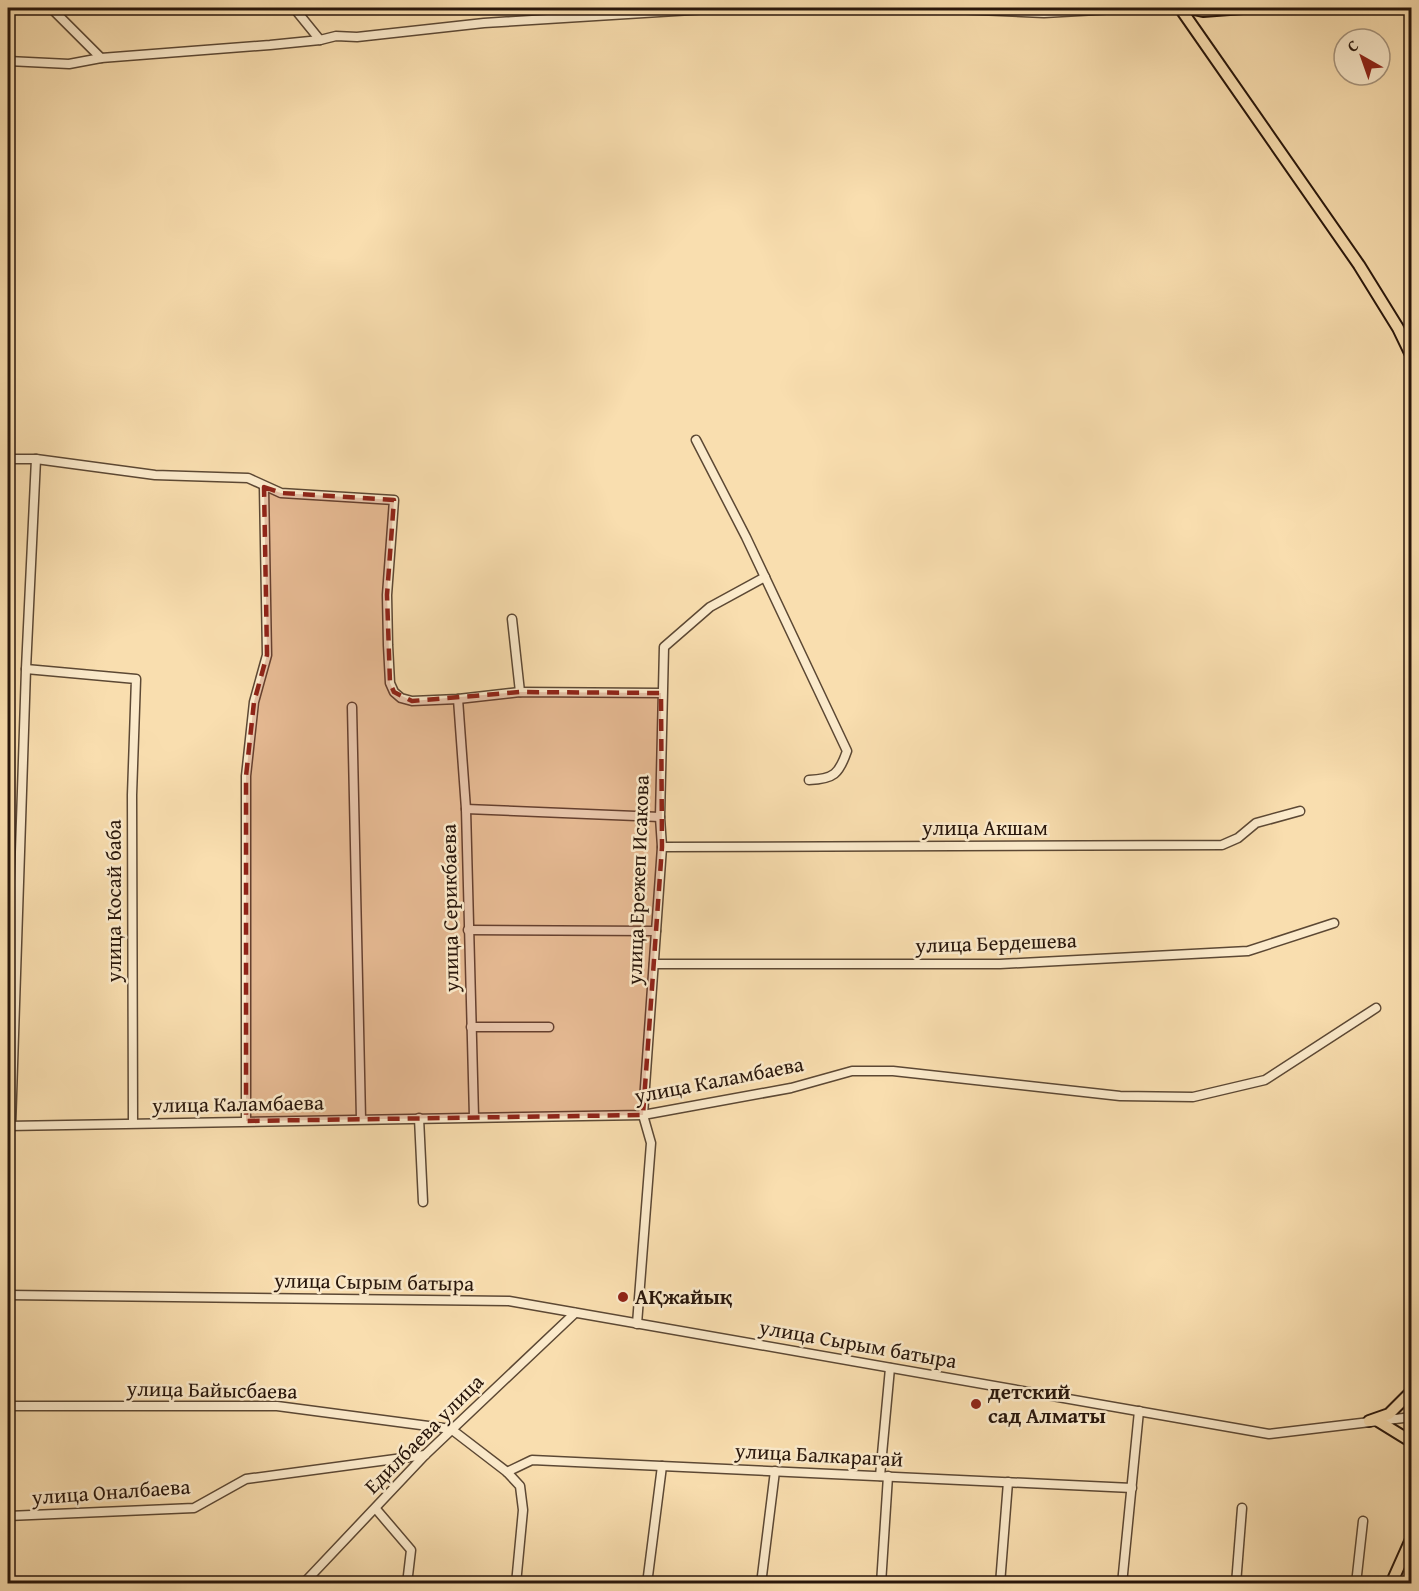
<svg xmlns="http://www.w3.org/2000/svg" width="1419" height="1591" font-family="'Gentium Book Plus',serif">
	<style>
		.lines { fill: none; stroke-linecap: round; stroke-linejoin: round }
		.minor-casing { stroke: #5c4834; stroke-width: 11 }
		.major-casing { stroke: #28160b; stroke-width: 14 }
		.minor { stroke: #fbeacb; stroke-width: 8 }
		.major { stroke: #f9deaf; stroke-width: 10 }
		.marked { fill: #8f2418; fill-opacity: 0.2; stroke: #8f2418; stroke-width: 4.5; stroke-dasharray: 12 8; stroke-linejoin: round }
		.poi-dot { fill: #8f2418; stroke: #fbeacb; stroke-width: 2 }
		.labels { text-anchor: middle; stroke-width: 5; stroke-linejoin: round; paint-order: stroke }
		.street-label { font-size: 21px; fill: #28160b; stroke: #fbeacb }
		.poi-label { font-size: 21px; font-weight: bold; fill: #28160b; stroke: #fbeacb; text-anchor: start }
	</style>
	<rect width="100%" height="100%" fill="#f9deaf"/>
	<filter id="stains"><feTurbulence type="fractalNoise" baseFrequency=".00333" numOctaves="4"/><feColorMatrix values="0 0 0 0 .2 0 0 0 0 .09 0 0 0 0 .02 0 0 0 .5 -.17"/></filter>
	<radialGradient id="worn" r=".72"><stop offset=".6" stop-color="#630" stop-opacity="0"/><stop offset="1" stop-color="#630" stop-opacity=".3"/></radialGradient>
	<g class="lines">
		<!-- minor casing -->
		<g class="minor-casing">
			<g id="minor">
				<path d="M51 8 101 58"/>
				<path d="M294 8 320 40"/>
				<path d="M931 8 1044 13 1133 8"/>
				<path d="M8 61 69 64 101 58 270 45 320 40 336 36 357 37 484 23 724 8"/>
				<path d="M696 440 746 537 847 751C839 774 834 779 809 780"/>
				<path d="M8 459H36L155 475 248 478 281 493 394 500 387 595 388 645 390 683 394 692 401 698 412 701 458 699 520 692 661 693"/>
				<path d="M512 619 520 692"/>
				<path d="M26 669 136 679 132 795 133 1123"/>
				<path d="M458 699 466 809 474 1117"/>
				<path d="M352 707 361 1119"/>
				<path d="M466 809 660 817"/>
				<path d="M662 847 1222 845 1238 838 1256 823 1300 811"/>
				<path d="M468 930 656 931"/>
				<path d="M654 964H1000L1248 951 1334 923"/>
				<path d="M471 1027H549"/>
				<path d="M419 1118 423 1202"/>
				<path d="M246 1121V776L254 702 267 655 264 487"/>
				<path d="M8 1126 643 1115 791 1088 852 1071H893L1120 1096 1193 1097 1265 1080 1376 1008"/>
				<path d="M11 1126 26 669 36 459"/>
				<path d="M8 1295 509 1301 1269 1434 1412 1417"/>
				<path d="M637 1324 651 1143 643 1115 662 847 660 817 664 647 710 607 765 577"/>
				<path d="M8 1406H277L451 1429 507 1472 520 1486 523 1510 516 1584"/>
				<path d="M507 1472 532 1460 1132 1488"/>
				<path d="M880 1476 890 1368"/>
				<path d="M376 1509 411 1550 407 1584"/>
				<path d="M8 1516 194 1508 246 1479 425 1455"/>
				<path d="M303 1584 425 1455 575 1313"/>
				<path d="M647 1584 662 1466"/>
				<path d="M761 1584 775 1471"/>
				<path d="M881 1584 888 1476"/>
				<path d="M1000 1584 1008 1482"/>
				<path d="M1122 1584 1139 1411"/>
				<path d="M1236 1584 1242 1508"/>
				<path d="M1356 1584 1363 1521"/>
			</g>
		</g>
		<!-- major casing -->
		<g class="major-casing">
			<g id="major">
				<path d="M1180 8 1359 265 1398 328 1412 357"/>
				<path d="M1189 8 1203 11 1243 8"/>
				<path d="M1369 1421 1389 1414 1412 1391"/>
				<path d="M1378 1421 1412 1442"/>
				<path d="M1391 1584 1412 1537"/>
			</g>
		</g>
		<!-- minor -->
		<use href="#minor" class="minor"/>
		<!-- major -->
		<use href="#major" class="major"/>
	</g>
	<!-- marked area -->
	<path class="marked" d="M264 487 281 493 394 500 387 595 390 683 394 692 412 701 520 692 661 693 662 847 643 1115 246 1121V776L254 702 267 655Z"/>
	<!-- markers -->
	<g class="poi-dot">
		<circle cx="623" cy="1297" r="6"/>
		<circle cx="976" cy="1404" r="6"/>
	</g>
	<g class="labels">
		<!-- street labels -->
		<g class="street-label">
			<text x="985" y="835">улица Акшам</text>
			<text transform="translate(638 880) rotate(-88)" y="7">улица Ережеп Исакова</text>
			<text transform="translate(114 901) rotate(-90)" y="7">улица Косай баба</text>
			<text transform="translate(450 908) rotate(-91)" y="7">улица Серикбаева</text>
			<text transform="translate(996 943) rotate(-2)" y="7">улица Бердешева</text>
			<text transform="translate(719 1080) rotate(-11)" y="7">улица Каламбаева</text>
			<text transform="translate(238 1104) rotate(-1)" y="7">улица Каламбаева</text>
			<text transform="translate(374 1282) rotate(1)" y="7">улица Сырым батыра</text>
			<text transform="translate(858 1344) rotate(10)" y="7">улица Сырым батыра</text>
			<text transform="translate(212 1390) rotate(1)" y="7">улица Байысбаева</text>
			<text transform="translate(424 1434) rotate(-45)" y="7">Едилбаева улица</text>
			<text transform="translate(819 1455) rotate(3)" y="7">улица Балкарагай</text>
			<text transform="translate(111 1492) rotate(-4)" y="7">улица Оналбаева</text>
		</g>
		<!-- poi labels -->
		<g class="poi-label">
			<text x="635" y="1304">АҚжайық</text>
			<text x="988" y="1399">детский<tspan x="988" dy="24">сад Алматы</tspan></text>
		</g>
	</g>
	<!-- margin -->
	<rect width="1419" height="1591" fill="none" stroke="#f9deaf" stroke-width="30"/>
	<rect x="9" y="9" width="1401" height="1573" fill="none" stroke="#28160b" stroke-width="3"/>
	<rect x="15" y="15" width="1389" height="1561" fill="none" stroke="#28160b" stroke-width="1.5"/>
	<!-- north arrow -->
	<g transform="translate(1362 57) rotate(320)"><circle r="28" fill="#fbeacb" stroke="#a7957e" stroke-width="1.5"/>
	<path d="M0-4.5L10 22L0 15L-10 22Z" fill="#8f2418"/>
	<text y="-9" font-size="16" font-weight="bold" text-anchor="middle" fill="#28160b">С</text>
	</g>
	<rect width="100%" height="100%" filter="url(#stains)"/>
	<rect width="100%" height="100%" fill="url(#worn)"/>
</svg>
